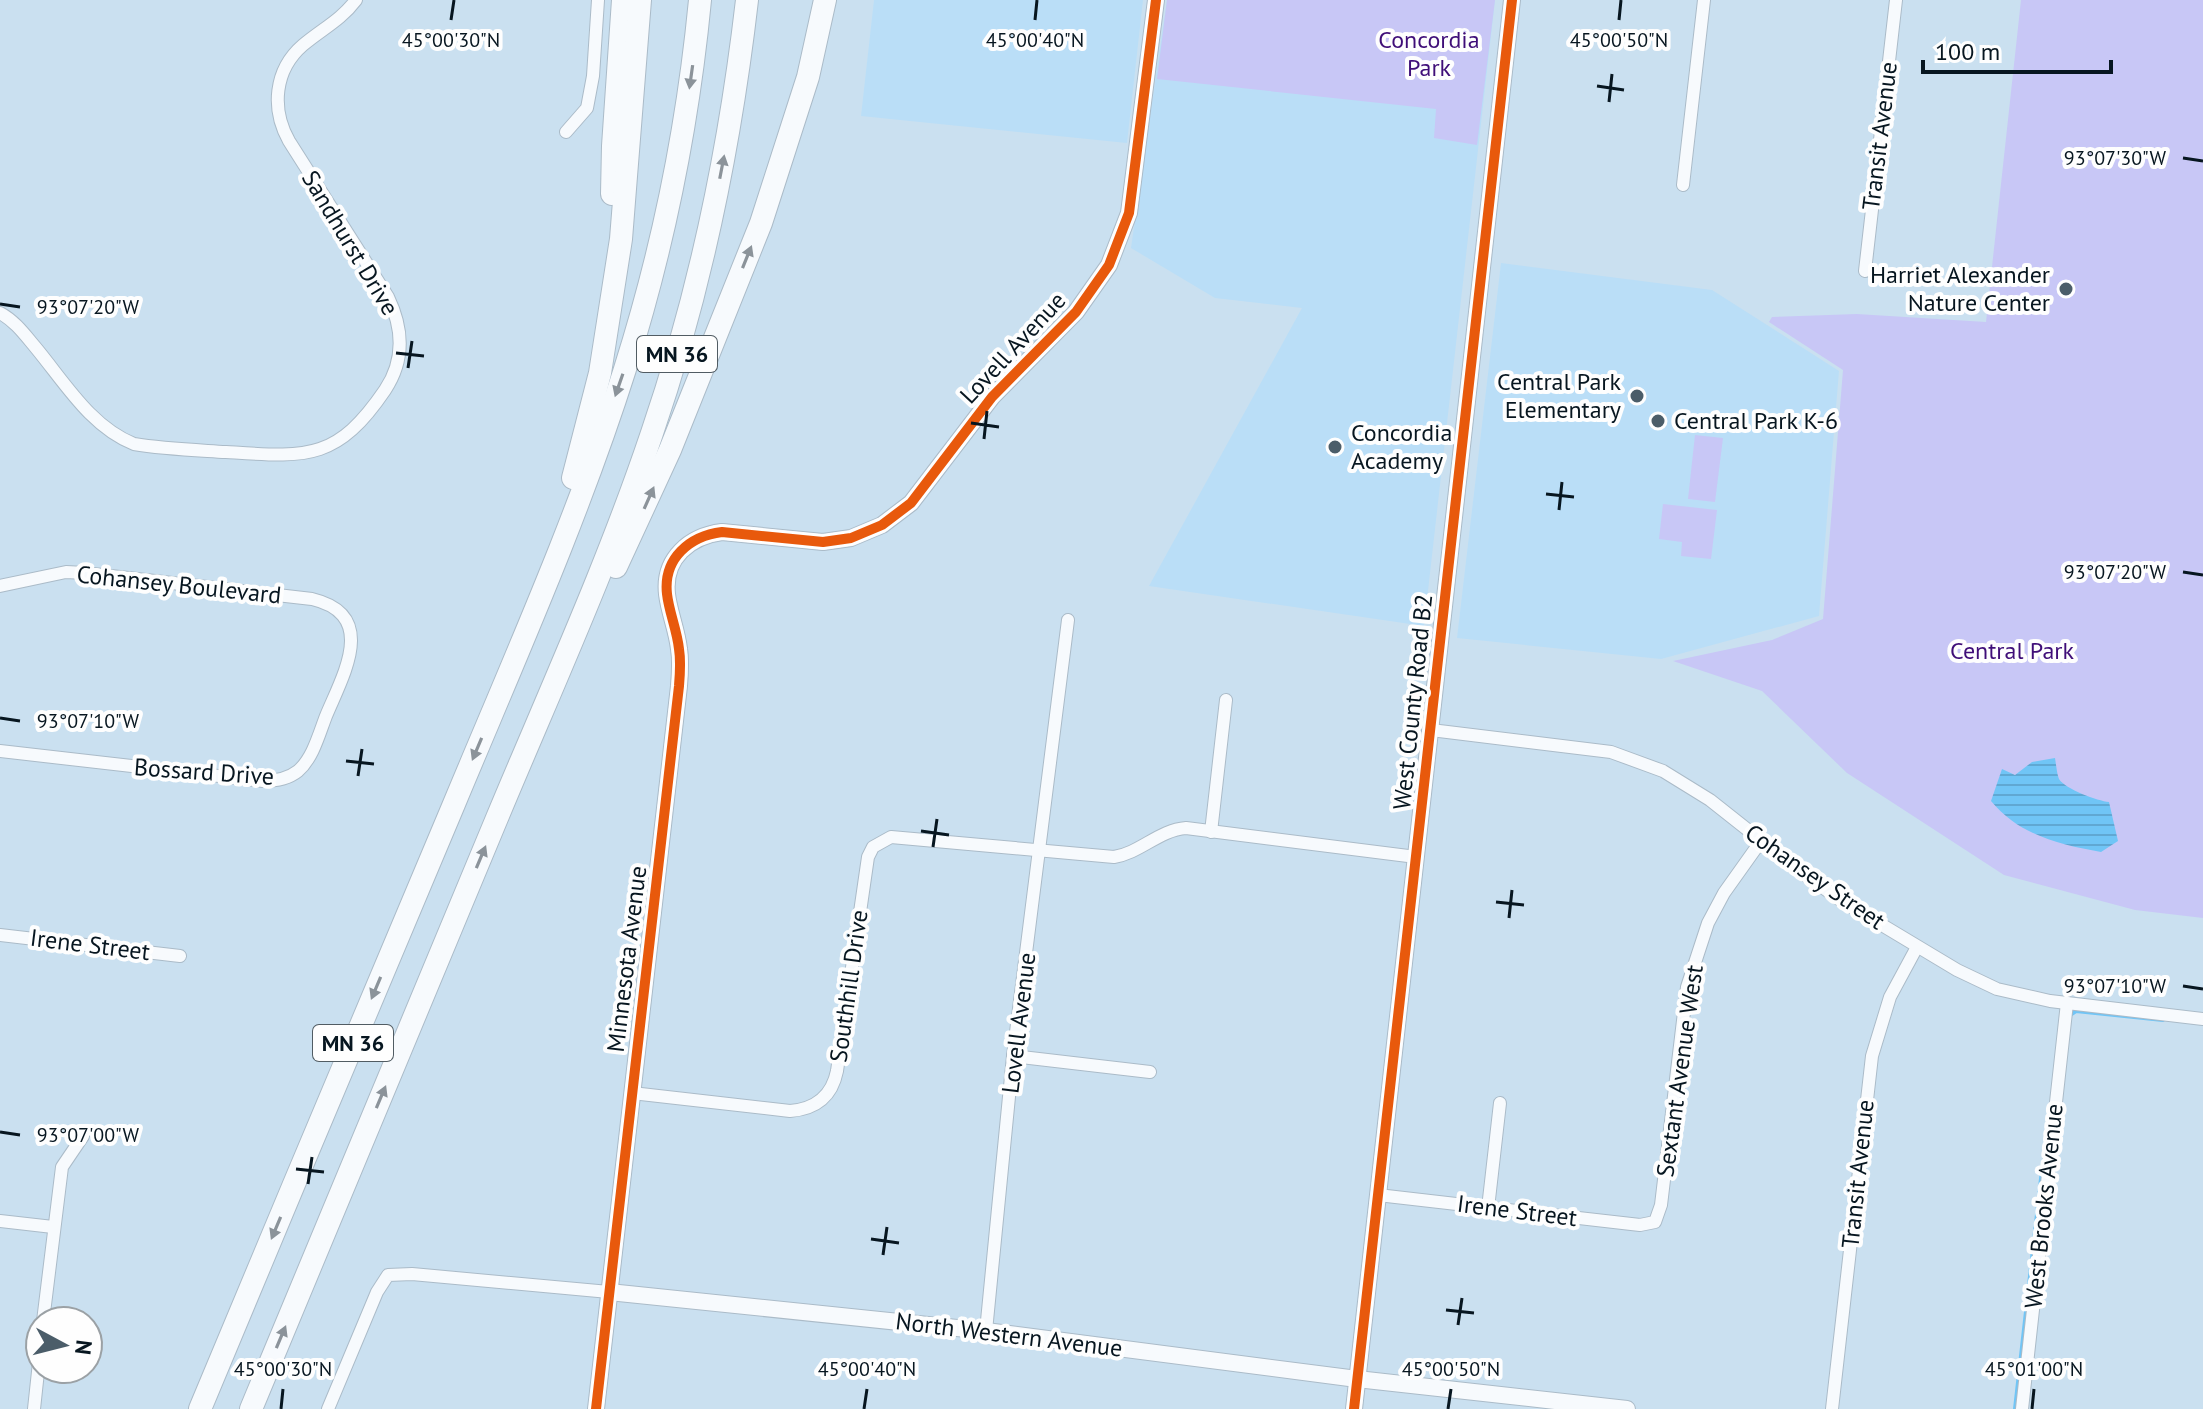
<svg xmlns="http://www.w3.org/2000/svg" width="2203" height="1409" font-family="'PT Sans',sans-serif">
	<style>
		.built { fill: #badef7 }
		.green { fill: #c8c7f6 }
		.water { fill: url(#water-rules) }
		.lines { fill: none; stroke-linecap: round; stroke-linejoin: round }
		.stream { stroke: #70c5f6; stroke-width: 4 }
		.street-casing { stroke: #abbbc8; stroke-width: 14 }
		.secondary-casing { stroke: #abbbc8; stroke-width: 18 }
		.highway-casing { stroke: #abbbc8; stroke-width: 24 }
		.street { stroke: #f7fafd; stroke-width: 12 }
		.secondary { stroke: #f7fafd; stroke-width: 16 }
		.highway { stroke: #f7fafd; stroke-width: 22 }
		.cycleway-casing { stroke: #fefefe; stroke-width: 15 }
		.cycleway { stroke: #e8590c; stroke-width: 10 }
		.oneway { fill: #8b939a }
		.ticks { fill: none; stroke: #071620; stroke-width: 3 }
		.poi-dot { fill: #4b5d69; stroke: #fefefe; stroke-width: 3 }
		.labels { text-anchor: middle; stroke-width: 8; stroke-linejoin: round; paint-order: stroke }
		.shield { fill: #fefefe; stroke: #515c63; stroke-width: 2 }
		.shield-label { font-size: 22px; font-weight: bold; fill: #071620 }
		.park-label { font-size: 24px; fill: #3f0e78; stroke: #fefefe }
		.street-label { font-size: 24px; fill: #071620; stroke: #fefefe }
		.poi-label { font-size: 24px; fill: #071620; stroke: #fefefe; text-anchor: end }
		.ticks-label { font-size: 20px; text-anchor: middle; fill: #071620; stroke: #fefefe; stroke-width: 8; stroke-linejoin: round; paint-order: stroke }
	</style>
	<defs>
		<pattern id="water-rules" width="6" height="5" patternUnits="userSpaceOnUse" patternTransform="scale(2)"><rect width="6" height="5" fill="#70c5f6"/><path d="M0 2.5h6" fill="none" stroke="#60a8d3"/></pattern>
	</defs>
	<rect width="100%" height="100%" fill="#cae0f0"/>
	<!-- built -->
	<g class="built">
		<path d="M874 0H1143L1127 143 861 116Z"/>
		<path d="M1167 0H1495L1424 626 1149 586 1302 308 1215 298 1131 248Z"/>
		<path d="M1501 263 1712 290 1839 371 1819 616 1661 659 1457 638Z"/>
	</g>
	<!-- green -->
	<g class="green">
		<path d="M1167 0H1495L1477 145 1434 138 1436 109 1157 79Z"/>
		<path d="M2021 0H2203V918L2135 910 2004 875 1847 773 1762 691 1673 661 1772 640 1823 619 1843 370 1769 322 1772 317 1857 314 1986 322Z"/>
		<path d="M1695 435 1723 438 1715 502 1688 499Z"/>
		<path d="M1663 504 1717 510 1711 559 1681 556 1682 542 1659 539Z"/>
	</g>
	<!-- water -->
	<path class="water" d="M2055 758C2056 764 2057 774 2059 779 2065 789 2098 801 2109 802L2118 841 2101 852C2060 845 2019 835 1991 801L2002 769 2015 775 2032 762Z"/>
	<g class="lines">
		<!-- stream -->
		<g class="stream">
			<path d="M2070 1015 2076 1011 2163 1020"/>
			<path d="M2015 1409 2043 1161"/>
		</g>
		<!-- street casing -->
		<g class="street-casing">
			<g id="street">
				<path d="M566 132 587 108 593 76 598 0"/>
				<path d="M1683 185 1704 0"/>
				<path d="M1865 271 1896 0"/>
				<path d="M0 313C15 321 25 335 36 348 65 383 91 427 134 444 164 449 195 450 226 452 306 457 336 462 385 390 405 360 403 328 388 297L289 141C271 109 274 70 303 45 322 29 341 20 356 0"/>
				<path d="M0 586 66 572 85 573 312 599C379 615 343 675 326 716 319 734 313 758 298 771 288 779 276 781 263 781L0 751"/>
				<path d="M1431 730 1611 752 1663 771 1710 800 1801 872 1842 901 1957 970 1997 989 2050 1001 2203 1019"/>
				<path d="M1211 832 1226 700"/>
				<path d="M0 935 180 956"/>
				<path d="M1013 1056 1150 1072"/>
				<path d="M632 1093 790 1111C816 1109 832 1096 837 1071L868 857 873 847 891 837 1114 857C1140 853 1159 830 1186 828L1416 857"/>
				<path d="M1378 1195 1640 1225 1655 1222 1661 1205 1687 987 1708 923 1724 893 1761 841"/>
				<path d="M1488 1208 1500 1103"/>
				<path d="M0 1221 53 1227"/>
				<path d="M43 1321 62 1167 83 1136"/>
				<path d="M986 1331 1013 1056 1068 620"/>
				<path d="M34 1409 40 1353"/>
				<path d="M328 1409 377 1292 388 1275 412 1274 609 1292"/>
				<path d="M1832 1409 1872 1056 1890 997 1917 947"/>
				<path d="M2022 1409 2067 1003"/>
			</g>
		</g>
		<!-- secondary casing -->
		<g class="secondary-casing">
			<g id="secondary">
				<path d="M609 1292 986 1331 1357 1379 1627 1409"/>
				<path d="M596 1409 679 686C680 674 681 661 679 649 677 630 669 612 667 594 663 558 690 536 722 532L823 542 851 538 882 525 911 503 992 397 1076 312 1109 265 1129 213 1156 0"/>
				<path d="M1354 1409 1512 0"/>
			</g>
		</g>
		<!-- highway casing -->
		<g class="highway-casing">
			<g id="highway">
				<path d="M612 194 613 146 623 0"/>
				<path d="M573 478 600 373 621 239 640 0"/>
				<path d="M616 567 670 450 761 223 808 77 825 0"/>
				<path d="M200 1409C284 1207 369 1006 454 804 514 660 578 517 625 369 663 249 688 125 700 0"/>
				<path d="M251 1409C333 1212 415 1015 497 818 550 691 608 564 652 433 700 293 730 147 747 0"/>
			</g>
		</g>
		<!-- street -->
		<use href="#street" class="street"/>
		<!-- secondary -->
		<use href="#secondary" class="secondary"/>
		<!-- highway -->
		<use href="#highway" class="highway"/>
		<!-- cycleway casing -->
		<g class="cycleway-casing">
			<g id="cycleway">
				<path d="M596 1409 679 686C680 674 681 661 679 649 677 630 669 612 667 594 663 558 690 536 722 532L823 542 851 538 882 525 911 503 992 397 1076 312 1109 265 1129 213 1156 0"/>
				<path d="M1354 1409 1512 0"/>
			</g>
		</g>
		<!-- cycleway -->
		<use href="#cycleway" class="cycleway"/>
	</g>
	<!-- one-way arrows -->
	<defs><path id="oneway-solid" d="M-6-.8H1V-3.2L6.5 0L1 3.2V.8H-6Z" transform="scale(2)"/></defs>
	<g class="oneway">
		<use href="#oneway-solid" transform="translate(691 77) rotate(98)"/>
		<use href="#oneway-solid" transform="translate(722 167) rotate(-79)"/>
		<use href="#oneway-solid" transform="translate(747 257) rotate(-68)"/>
		<use href="#oneway-solid" transform="translate(619 385) rotate(109)"/>
		<use href="#oneway-solid" transform="translate(649 498) rotate(-66)"/>
		<use href="#oneway-solid" transform="translate(477 749) rotate(113)"/>
		<use href="#oneway-solid" transform="translate(481 857) rotate(-67)"/>
		<use href="#oneway-solid" transform="translate(376 988) rotate(113)"/>
		<use href="#oneway-solid" transform="translate(381 1097) rotate(-67)"/>
		<use href="#oneway-solid" transform="translate(276 1228) rotate(113)"/>
		<use href="#oneway-solid" transform="translate(281 1337) rotate(-67)"/>
	</g>
	<!-- ticks -->
	<path class="ticks" d="M451 20 454 0M1035 20 1037 0M1619 20 1621 0M1597 86 1624 90M1609 102 1612 74M2183 158 2203 161M0 304 20 307M396 353 424 356M408 368 412 341M971 423 999 427M984 439 987 411M1546 494 1574 497M1559 510 1562 482M2183 572 2203 575M0 718 20 721M346 761 374 764M358 776 362 749M921 831 949 835M933 847 937 819M1496 902 1524 905M1509 918 1512 890M2183 986 2203 989M0 1132 20 1135M296 1169 324 1172M308 1184 312 1157M871 1239 899 1243M883 1255 887 1227M1446 1310 1474 1313M1458 1325 1462 1298M281 1409 283 1389M864 1409 867 1389M1448 1409 1451 1389M2032 1409 2034 1389"/>
	<!-- markers -->
	<g class="poi-dot">
		<circle cx="2066" cy="289" r="8"/>
		<circle cx="1637" cy="396" r="8"/>
		<circle cx="1658" cy="421" r="8"/>
		<circle cx="1335" cy="447" r="8"/>
	</g>
	<g class="labels">
		<!-- shield labels -->
		<g class="shield">
			<rect x="637" y="336" width="80" height="36" rx="6"/>
			<rect x="313" y="1025" width="80" height="36" rx="6"/>
		</g>
		<g class="shield-label">
			<text x="677" y="362">MN 36</text>
			<text x="353" y="1051">MN 36</text>
		</g>
		<!-- park labels -->
		<g class="park-label">
			<text x="1429" y="48">Concordia<tspan x="1429" dy="28">Park</tspan></text>
			<text x="2012" y="659">Central Park</text>
		</g>
		<!-- street labels -->
		<g class="street-label">
			<text transform="translate(1880 136) rotate(-83)" y="8">Transit Avenue</text>
			<text transform="translate(350 243) rotate(59)" y="8">Sandhurst Drive</text>
			<text transform="translate(1013 348) rotate(-47)" y="8">Lovell Avenue</text>
			<text transform="translate(179 585) rotate(6)" y="8">Cohansey Boulevard</text>
			<text transform="translate(1413 702) rotate(-84)" y="8">West County Road B2</text>
			<text transform="translate(204 772) rotate(4)" y="8">Bossard Drive</text>
			<text transform="translate(1815 877) rotate(35)" y="8">Cohansey Street</text>
			<text transform="translate(90 945) rotate(7)" y="8">Irene Street</text>
			<text transform="translate(627 959) rotate(-83)" y="8">Minnesota Avenue</text>
			<text transform="translate(849 986) rotate(-82)" y="8">Southhill Drive</text>
			<text transform="translate(1019 1023) rotate(-83)" y="8">Lovell Avenue</text>
			<text transform="translate(1680 1071) rotate(-82)" y="8">Sextant Avenue West</text>
			<text transform="translate(1858 1174) rotate(-84)" y="8">Transit Avenue</text>
			<text transform="translate(2044 1206) rotate(-84)" y="8">West Brooks Avenue</text>
			<text transform="translate(1517 1211) rotate(7)" y="8">Irene Street</text>
			<text transform="translate(1009 1335) rotate(7)" y="8">North Western Avenue</text>
		</g>
		<!-- poi labels -->
		<g class="poi-label">
			<text x="2050" y="283">Harriet Alexander<tspan x="2050" dy="28">Nature Center</tspan></text>
			<text x="1621" y="390">Central Park<tspan x="1621" dy="28">Elementary</tspan></text>
			<text x="1674" y="429" text-anchor="start">Central Park K-6</text>
			<text x="1351" y="441" text-anchor="start">Concordia<tspan x="1351" dy="28">Academy</tspan></text>
		</g>
	</g>
	<g class="ticks-label">
		<text x="451" y="47">45°00'30"N</text>
		<text x="1035" y="47">45°00'40"N</text>
		<text x="1619" y="47">45°00'50"N</text>
		<text x="2115" y="165">93°07'30"W</text>
		<text x="88" y="314">93°07'20"W</text>
		<text x="2115" y="579">93°07'20"W</text>
		<text x="88" y="728">93°07'10"W</text>
		<text x="2115" y="993">93°07'10"W</text>
		<text x="88" y="1142">93°07'00"W</text>
		<text x="283" y="1376">45°00'30"N</text>
		<text x="867" y="1376">45°00'40"N</text>
		<text x="1451" y="1376">45°00'50"N</text>
		<text x="2034" y="1376">45°01'00"N</text>
	</g>
	<!-- north arrow -->
	<g transform="translate(64 1345) rotate(97)"><circle r="38" fill="#fefefe" stroke="#9ba1a5" stroke-width="2"/>
	<path d="M0-6L14 30L0 20L-14 30Z" fill="#4b5d69"/>
	<text y="-12" font-size="22" font-weight="bold" text-anchor="middle" fill="#071620">N</text>
	</g>
	<!-- scale -->
	<path d="M1923 60v12h188v-12" fill="none" stroke="#071620" stroke-width="4"/>
	<text x="1935" y="60" font-size="24" fill="#071620" stroke="#fefefe" stroke-width="6" paint-order="stroke">100 m</text>
</svg>
